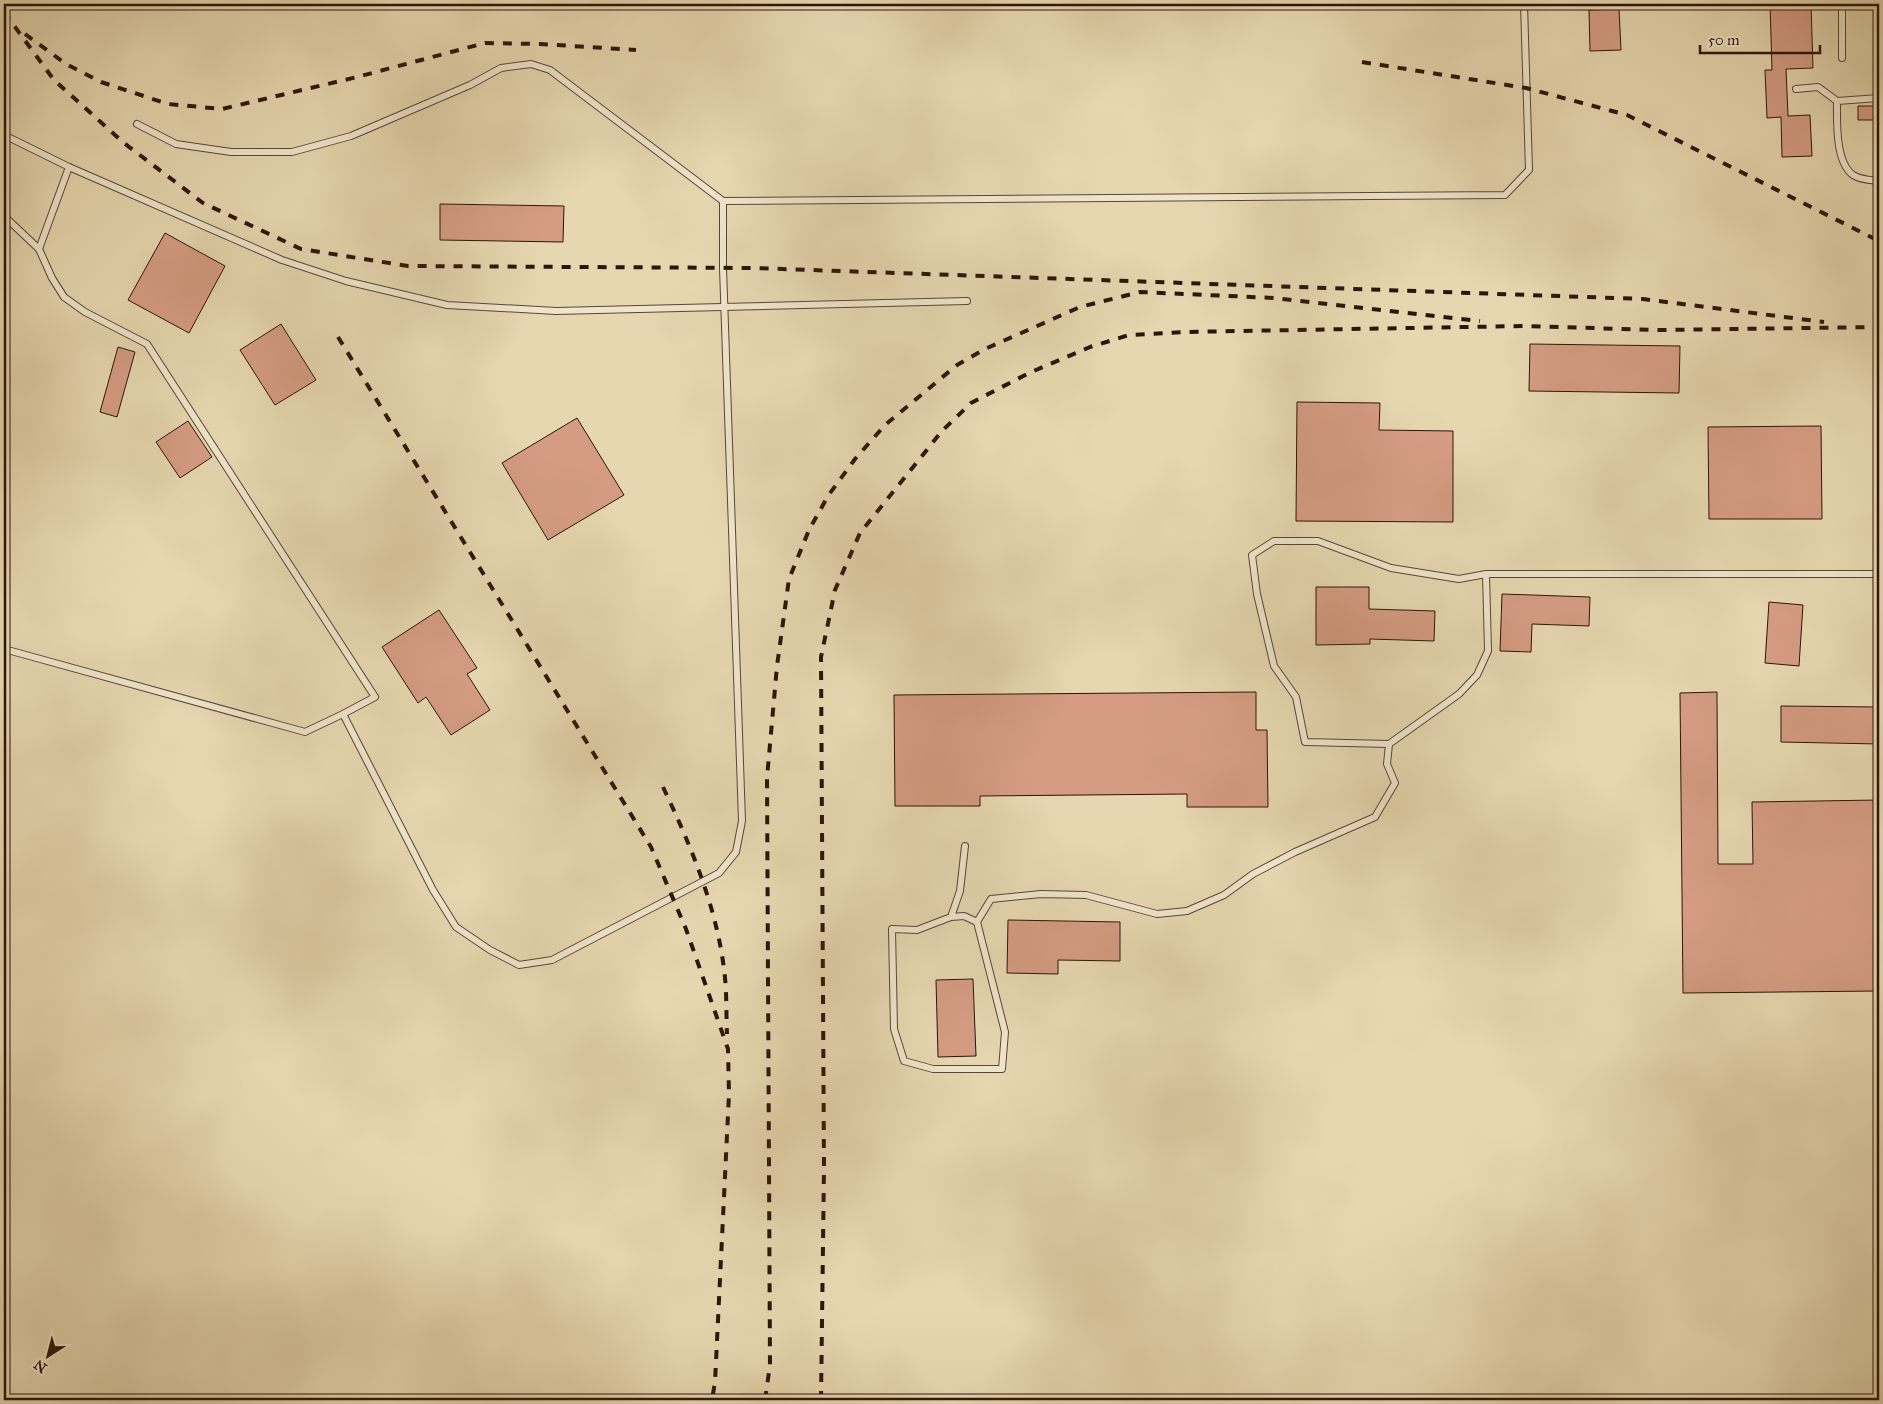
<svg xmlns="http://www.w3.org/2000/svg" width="1883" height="1404" font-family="'IM FELL Great Primer',serif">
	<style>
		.building { fill: #d59c83; stroke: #2e1409 }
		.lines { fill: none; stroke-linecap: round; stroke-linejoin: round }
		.service-casing { stroke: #5c4533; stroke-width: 8 }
		.service { stroke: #efe5cc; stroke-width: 6 }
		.rail { stroke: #2e1409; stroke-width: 4; stroke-dasharray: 9 9; stroke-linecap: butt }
	</style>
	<rect width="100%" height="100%" fill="#e6d7b0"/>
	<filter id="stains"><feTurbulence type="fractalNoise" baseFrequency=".004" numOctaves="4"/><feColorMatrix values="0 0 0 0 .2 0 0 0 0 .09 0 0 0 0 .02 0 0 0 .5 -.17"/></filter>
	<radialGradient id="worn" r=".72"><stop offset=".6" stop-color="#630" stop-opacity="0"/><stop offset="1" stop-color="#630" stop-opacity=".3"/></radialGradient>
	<!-- building -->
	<g class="building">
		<path d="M1770 4H1811L1813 68 1786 69 1788 116 1810 115 1812 156 1782 157 1781 117 1767 118 1765 70H1772Z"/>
		<path d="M1619 9 1621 50 1590 51 1589 10Z"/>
		<path d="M1858 106H1876L1875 120H1858Z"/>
		<path d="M440 204 564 206 563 242 440 240Z"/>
		<path d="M165 233 225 266 189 333 128 300Z"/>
		<path d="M281 324 316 380 275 405 240 350Z"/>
		<path d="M1530 344 1680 346 1679 393 1529 391Z"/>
		<path d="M118 347 135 352 117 417 100 412Z"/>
		<path d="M1297 402 1380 403 1379 430 1453 431V522L1296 521Z"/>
		<path d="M577 418 624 495 548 540 502 463Z"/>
		<path d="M188 421 212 457 180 478 156 442Z"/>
		<path d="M1821 426 1822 519H1709L1708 427Z"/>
		<path d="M1316 587H1369V609L1435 611 1434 641 1370 639V644L1316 645Z"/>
		<path d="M1502 594 1590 597 1589 626 1532 624 1531 652 1500 651Z"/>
		<path d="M1769 602 1803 605 1799 666 1765 663Z"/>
		<path d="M439 610 477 668 467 674 490 710 451 735 426 697 418 703 382 647Z"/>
		<path d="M1256 692V730H1267L1268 807H1187V794L980 796V806H895L894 695Z"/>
		<path d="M1717 692 1718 864H1753L1752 802 1879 800V991L1683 993 1680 693Z"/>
		<path d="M1781 706 1879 707V744L1781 742Z"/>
		<path d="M1008 920 1120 922V961L1058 960V974L1007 973Z"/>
		<path d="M973 979 976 1056 938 1057 936 980Z"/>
	</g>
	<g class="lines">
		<!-- service casing -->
		<g class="service-casing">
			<g id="service">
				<path d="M1842 4V58"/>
				<path d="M1796 89 1818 87 1837 101"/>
				<path d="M1879 98 1837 101C1837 121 1835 162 1853 175 1861 180 1870 180 1879 181"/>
				<path d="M4 135 69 167 282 260 346 281 447 305 556 311 967 301"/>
				<path d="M723 201 1505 195 1529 170 1524 4"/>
				<path d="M4 216 39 249 52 278 64 297 85 312 147 344 375 697 343 714 433 890 456 927 490 950 519 965 552 960 719 873 736 852 742 821 723 268V201L550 70 531 64 501 68 470 85 351 136 292 152H231L176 144 137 124"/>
				<path d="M39 249 69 167"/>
				<path d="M1486 574 1459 579 1391 568 1318 541H1274L1252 555 1257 594 1274 666 1296 697 1305 742 1389 744 1459 694 1477 675 1488 651 1486 574H1879"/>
				<path d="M4 649 305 732 343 714"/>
				<path d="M965 846 960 891 951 917 917 930 892 929 894 1029 904 1061 933 1069H1002L1005 1032 977 922 991 899 1041 894 1086 895 1157 914 1187 911 1224 895 1253 874 1295 852 1375 817 1395 783 1387 764 1389 744"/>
				<path d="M951 917 964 916 977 922"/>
			</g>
		</g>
		<!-- service -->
		<use href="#service" class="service"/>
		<!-- rail -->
		<g class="rail">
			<path d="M4 12 54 80 124 143 203 203 301 249 408 266 754 268 1643 299 1824 322"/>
			<path d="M25 34 66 64 101 82 168 104 222 109 357 77 485 43 540 44 636 50"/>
			<path d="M1362 62 1526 88 1627 115 1879 241"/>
			<path d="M338 337 651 847 686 929 728 1049 729 1094 715 1382 712 1400"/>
			<path d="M663 787C690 844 716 905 724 969 727 990 726 1012 727 1034"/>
			<path d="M765 1400 770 1365 767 778 777 666 789 579 809 530 828 496 855 459 885 425 957 365 985 349 1080 307 1140 292 1274 298 1480 321"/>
			<path d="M821 1400 824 1167 821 657 835 590 860 533 942 431 971 403 1029 373 1090 347 1129 335 1183 332 1523 326 1658 330 1879 327"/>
		</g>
	</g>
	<!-- margin -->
	<rect width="1883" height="1404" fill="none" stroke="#e6d7b0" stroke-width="20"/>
	<rect x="5" y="5" width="1873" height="1394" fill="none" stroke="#2e1409" stroke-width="2.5"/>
	<rect x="10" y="10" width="1863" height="1384" fill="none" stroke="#2e1409"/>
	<!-- north arrow -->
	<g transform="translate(48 1356) rotate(216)" stroke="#efe5cc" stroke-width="4" paint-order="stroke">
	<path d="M0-4L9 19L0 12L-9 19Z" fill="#2e1409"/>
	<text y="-8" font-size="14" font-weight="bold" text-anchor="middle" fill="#2e1409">N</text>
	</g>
	<!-- scale -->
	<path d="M1700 45v8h120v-8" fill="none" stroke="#2e1409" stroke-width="2.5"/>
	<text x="1708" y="45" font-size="15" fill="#2e1409" stroke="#efe5cc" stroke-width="4" paint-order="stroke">50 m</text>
	<rect width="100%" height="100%" filter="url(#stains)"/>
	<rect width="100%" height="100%" fill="url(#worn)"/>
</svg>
